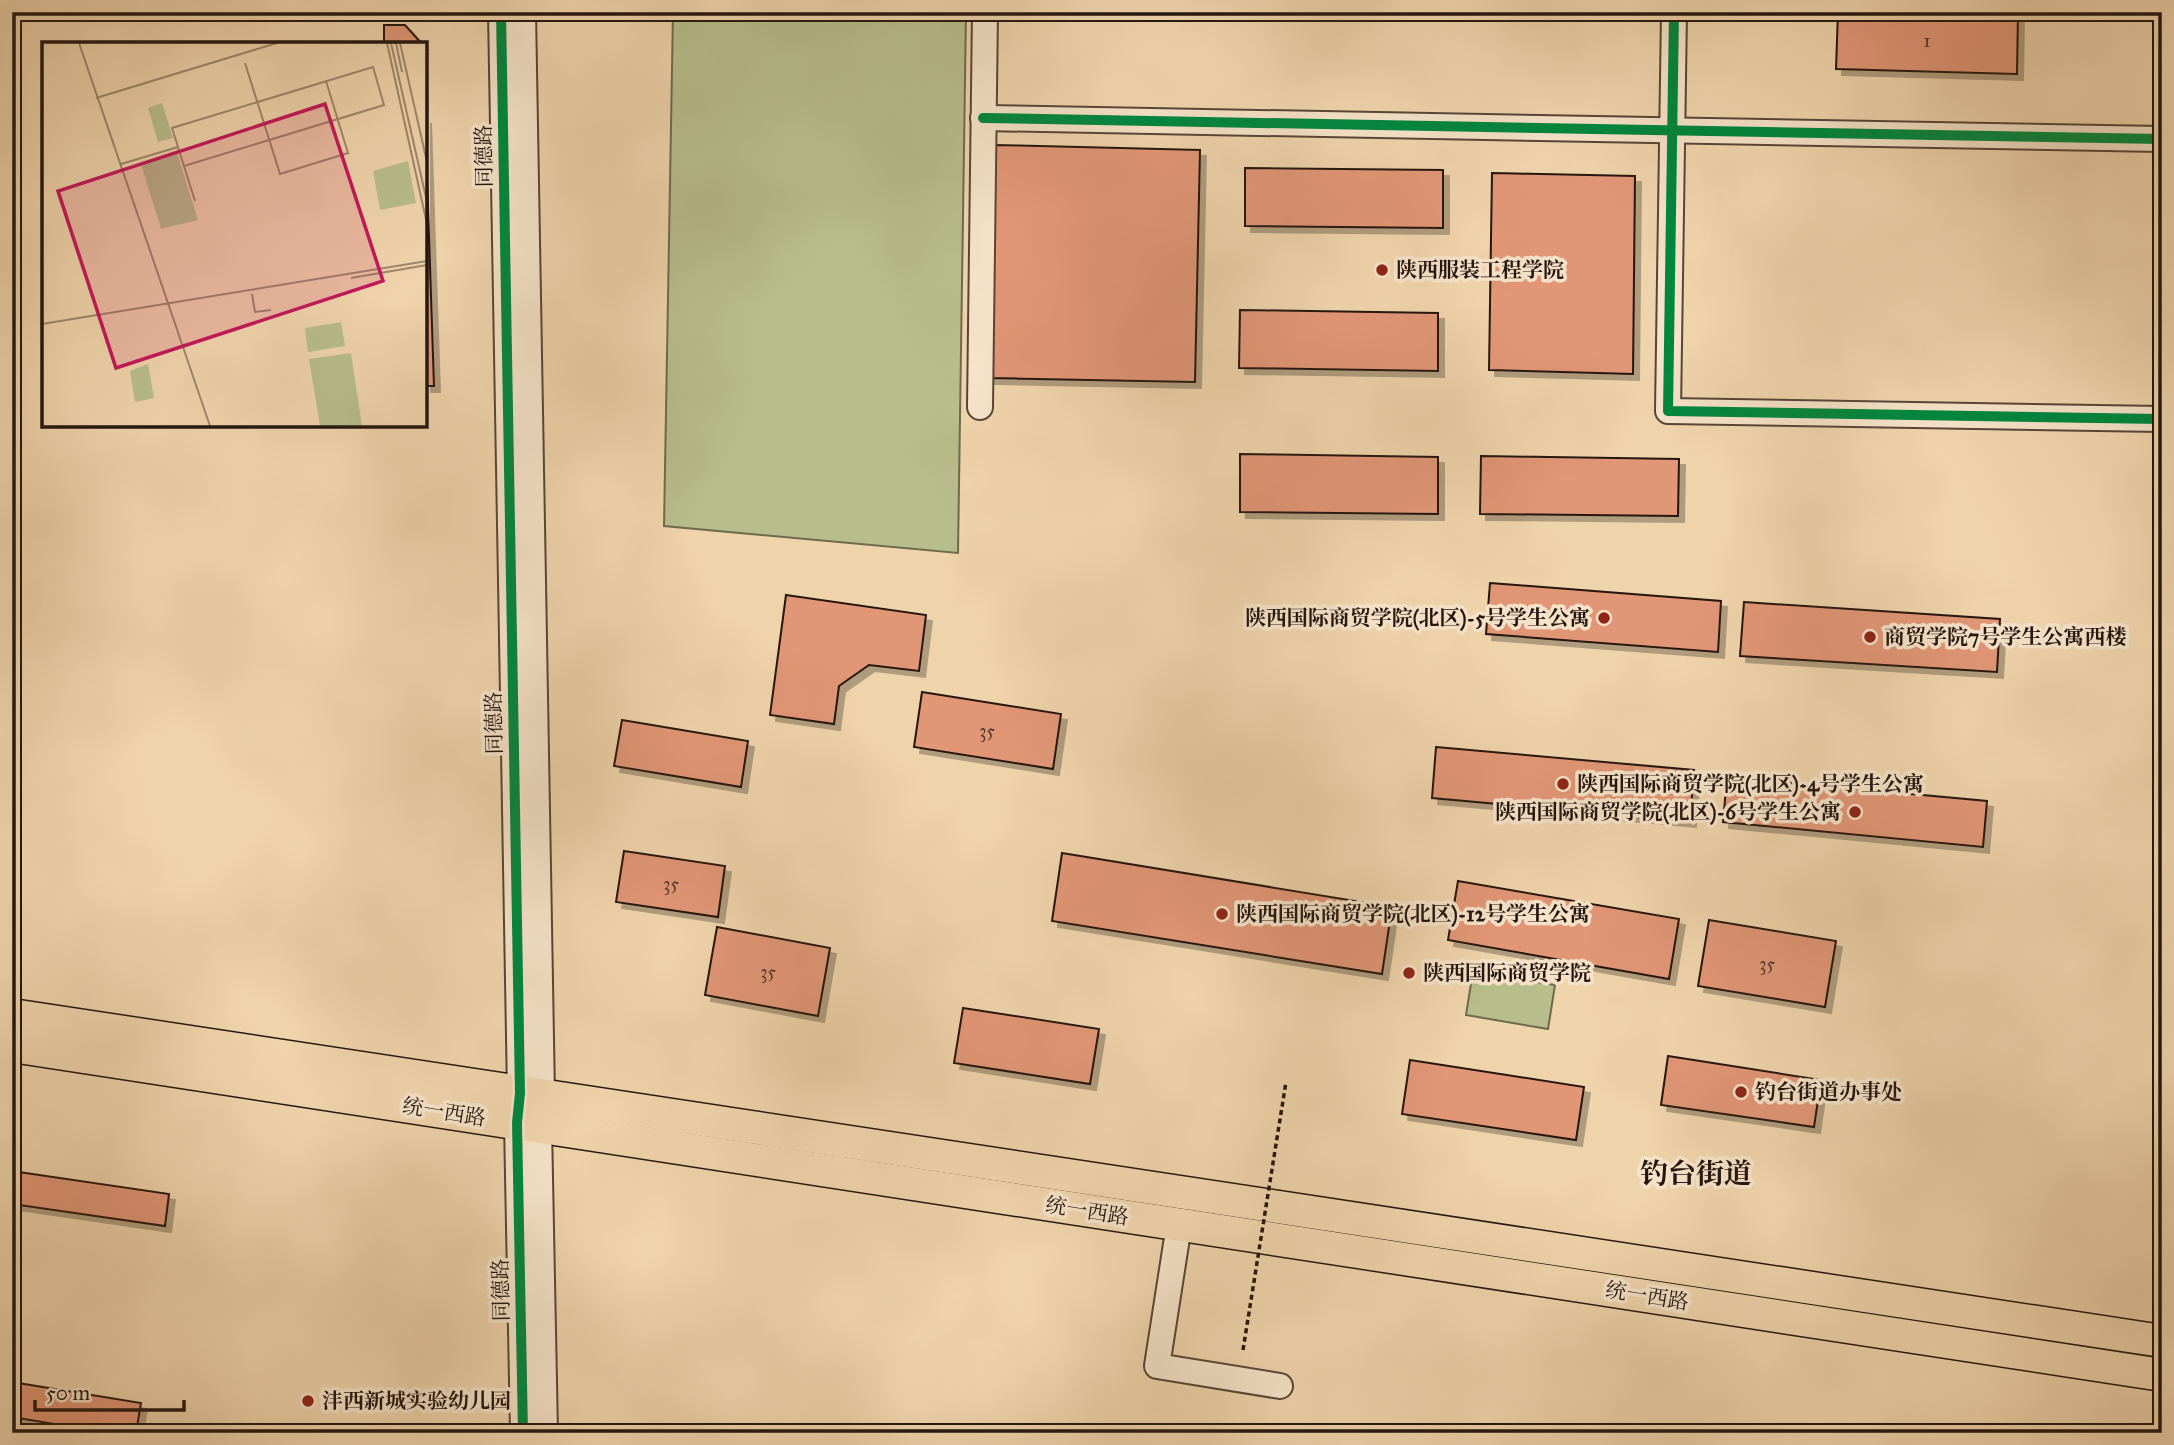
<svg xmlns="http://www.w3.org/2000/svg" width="2174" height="1445" font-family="'IM FELL Great Primer','Noto Serif SC',serif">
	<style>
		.grass { fill: #b7bd8b; stroke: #6e6a4e; stroke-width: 2 }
		.building { fill: #e19676; stroke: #251610; stroke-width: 2; filter: url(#shadow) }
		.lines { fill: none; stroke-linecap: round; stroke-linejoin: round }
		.minor-casing { stroke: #584537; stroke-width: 28 }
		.major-casing { stroke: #251610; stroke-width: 35 }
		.minor { stroke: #f5e2c8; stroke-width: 24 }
		.major { stroke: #efd3ab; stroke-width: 32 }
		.path-bridge { stroke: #251610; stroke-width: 3.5; stroke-dasharray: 5 3.5; stroke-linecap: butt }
		.cycleway-casing { stroke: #f5e2c8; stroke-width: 15 }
		.cycleway { stroke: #00873e; stroke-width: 10 }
		.poi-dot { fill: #8f2418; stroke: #f5e2c8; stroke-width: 2.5 }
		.labels { text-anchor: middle; stroke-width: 7; stroke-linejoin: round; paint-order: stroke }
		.number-label { font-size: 18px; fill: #54362a }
		.street-label { font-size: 21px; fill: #251610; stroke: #f5e2c8 }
		.poi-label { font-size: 21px; font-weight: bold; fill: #251610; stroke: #f5e2c8; text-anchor: start }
		.district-label { font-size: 28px; font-weight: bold; fill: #251610; stroke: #f5e2c8 }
		.inset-road { fill: none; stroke: #9e876d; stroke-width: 2 }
		.view { fill: #c2185b; fill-opacity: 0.15; stroke: #c2185b; stroke-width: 3.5 }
		.inset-edge { fill: none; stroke: #251610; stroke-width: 3.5 }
	</style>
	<defs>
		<filter id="shadow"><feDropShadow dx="6" dy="6" stdDeviation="0" flood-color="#0004"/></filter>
	</defs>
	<rect width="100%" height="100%" fill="#efd3ab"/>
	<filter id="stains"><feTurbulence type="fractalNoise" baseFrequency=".00286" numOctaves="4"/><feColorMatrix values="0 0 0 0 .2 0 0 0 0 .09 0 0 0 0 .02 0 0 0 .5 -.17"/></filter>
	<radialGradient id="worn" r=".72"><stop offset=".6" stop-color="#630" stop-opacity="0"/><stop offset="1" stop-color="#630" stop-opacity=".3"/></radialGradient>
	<!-- grass -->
	<g class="grass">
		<path d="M673 12H966L958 553 664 526Z"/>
		<path d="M1473 971 1555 985 1548 1029 1466 1015Z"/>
	</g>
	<!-- building -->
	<g class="building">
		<path d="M1838 12H2018L2017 74 1836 69Z"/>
		<path d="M384 25H405L422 44H384Z"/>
		<path d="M425 117 434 386H425Z"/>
		<path d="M994 145 1200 150 1195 382 989 378Z"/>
		<path d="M1245 168 1443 170V228L1245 226Z"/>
		<path d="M1492 173 1635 176 1633 374 1489 370Z"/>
		<path d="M1240 310 1438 313V371L1239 368Z"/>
		<path d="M1240 454 1438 457V514L1240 512Z"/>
		<path d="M1481 456 1679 459 1678 516 1480 514Z"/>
		<path d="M1490 583 1721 601 1718 652 1486 634Z"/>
		<path d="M786 595 926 615 919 671 869 665 839 686 834 724 770 715Z"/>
		<path d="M1744 602 2000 619 1997 672 1740 656Z"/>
		<path d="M922 692 1061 714 1053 769 914 747Z"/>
		<path d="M622 720 748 741 741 787 614 766Z"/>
		<path d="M1436 747 1694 770 1690 821 1432 798Z"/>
		<path d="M1727 777 1987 801 1983 847 1723 822Z"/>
		<path d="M624 851 725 866 718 917 616 902Z"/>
		<path d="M1062 853 1392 907 1382 974 1052 921Z"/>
		<path d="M1458 881 1679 919 1669 979 1448 940Z"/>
		<path d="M1709 920 1836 941 1825 1007 1698 986Z"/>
		<path d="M717 927 830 948 818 1016 705 995Z"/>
		<path d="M963 1008 1099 1029 1090 1084 954 1063Z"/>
		<path d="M1668 1056 1821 1080 1814 1127 1661 1105Z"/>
		<path d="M1410 1060 1584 1087 1576 1140 1402 1114Z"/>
		<path d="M12 1171 169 1194 165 1226 12 1204Z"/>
		<path d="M12 1382 141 1403 136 1433H108L12 1417Z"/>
	</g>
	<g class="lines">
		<!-- minor casing -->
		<g class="minor-casing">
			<g id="minor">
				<path d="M501 12 520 1093 517 1123 523 1433"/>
				<path d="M523 12 542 1096 539 1127 545 1433"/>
				<path d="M1674 12 1668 411 2162 419"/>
				<path d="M983 118 2162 139"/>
				<path d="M980 407 985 12"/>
				<path d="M1179 1225 1157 1366 1280 1386"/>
			</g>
		</g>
		<!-- major casing -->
		<g class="major-casing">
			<g id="major">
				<path d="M12 1015 2162 1341"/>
				<path d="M12 1046 2162 1375"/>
			</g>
		</g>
		<!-- minor -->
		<use href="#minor" class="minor"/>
		<!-- major -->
		<use href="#major" class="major"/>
		<!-- path-bridge -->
		<path class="path-bridge" d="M1243 1350 1286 1082"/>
		<!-- cycleway casing -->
		<g class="cycleway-casing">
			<g id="cycleway">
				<path d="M501 12 520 1093 517 1123 523 1433"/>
				<path d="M1674 12 1668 411 2162 419"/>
				<path d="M983 118 2162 139"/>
			</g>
		</g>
		<!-- cycleway -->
		<use href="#cycleway" class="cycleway"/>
	</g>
	<!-- markers -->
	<g class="poi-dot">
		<circle cx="1382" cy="270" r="7"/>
		<circle cx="1604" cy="618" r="7"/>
		<circle cx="1870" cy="637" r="7"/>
		<circle cx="1563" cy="784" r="7"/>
		<circle cx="1855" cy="812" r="7"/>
		<circle cx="1222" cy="914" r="7"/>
		<circle cx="1409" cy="973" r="7"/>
		<circle cx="1741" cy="1092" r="7"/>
		<circle cx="308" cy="1401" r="7"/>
	</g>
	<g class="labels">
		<!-- number labels -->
		<g class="number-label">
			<text x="1927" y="47">1</text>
			<text x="987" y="737">35</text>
			<text x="671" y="890">35</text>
			<text x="1767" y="970">35</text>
			<text x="768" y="978">35</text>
		</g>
		<!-- street labels -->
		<g class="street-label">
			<text transform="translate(484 156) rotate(-91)" y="7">同德路</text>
			<text transform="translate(494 723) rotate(-91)" y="7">同德路</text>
			<text transform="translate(444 1112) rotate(9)" y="7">统一西路</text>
			<text transform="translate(1087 1211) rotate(9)" y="7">统一西路</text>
			<text transform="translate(501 1290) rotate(-91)" y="7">同德路</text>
			<text transform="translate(1647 1296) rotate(9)" y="7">统一西路</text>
		</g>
		<!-- poi labels -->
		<g class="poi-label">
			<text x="1396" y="277">陕西服装工程学院</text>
			<text x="1590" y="625" text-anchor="end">陕西国际商贸学院(北区)-5号学生公寓</text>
			<text x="1884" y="644">商贸学院7号学生公寓西楼</text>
			<text x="1577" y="791">陕西国际商贸学院(北区)-4号学生公寓</text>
			<text x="1841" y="819" text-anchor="end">陕西国际商贸学院(北区)-6号学生公寓</text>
			<text x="1236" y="921">陕西国际商贸学院(北区)-12号学生公寓</text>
			<text x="1423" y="980">陕西国际商贸学院</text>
			<text x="1755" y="1099">钓台街道办事处</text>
			<text x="322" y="1408">沣西新城实验幼儿园</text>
		</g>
		<!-- district labels -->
		<g class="district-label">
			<text x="1696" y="1183">钓台街道</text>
		</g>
	</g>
	<!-- overview -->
	<g transform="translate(42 42)">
		<rect width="385" height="385" fill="#efd3ab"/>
		<path d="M120 61 131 96 116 100 106 66ZM135 111 156 178 119 187 99 122ZM366 119 374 161 338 168 331 129ZM299 280 303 304 266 310 263 286ZM309 311 320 384H278L267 317ZM106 322 112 356 93 360 88 329Z" fill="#b7bd8b"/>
		<path class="inset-road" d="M37 1 168 384M345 1 385 182M349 1 385 160M354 1 360 30M358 1 385 120M203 21 238 132 306 111 284 39M54 56 235 1M79 122 136 105M142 124 342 63 331 25 130 86 141 121 153 159M309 236 385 223M210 252 213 270 229 268M0 282 385 219"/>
		<path class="view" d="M283 62 341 239 74 326 16 149Z"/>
		<rect width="385" height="385" class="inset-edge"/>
	</g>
	<!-- margin -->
	<rect width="2174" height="1445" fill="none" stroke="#efd3ab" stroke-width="42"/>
	<rect x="14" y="14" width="2146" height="1417" fill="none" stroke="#251610" stroke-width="3.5"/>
	<rect x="21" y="21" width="2132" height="1403" fill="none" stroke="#251610" stroke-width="2"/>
	<!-- scale -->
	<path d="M35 1400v10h149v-10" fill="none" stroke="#251610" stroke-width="3.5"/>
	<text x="46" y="1400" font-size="21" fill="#251610" stroke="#f5e2c8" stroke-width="5" paint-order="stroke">50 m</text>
	<rect width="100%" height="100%" filter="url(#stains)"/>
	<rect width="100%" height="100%" fill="url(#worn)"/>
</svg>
